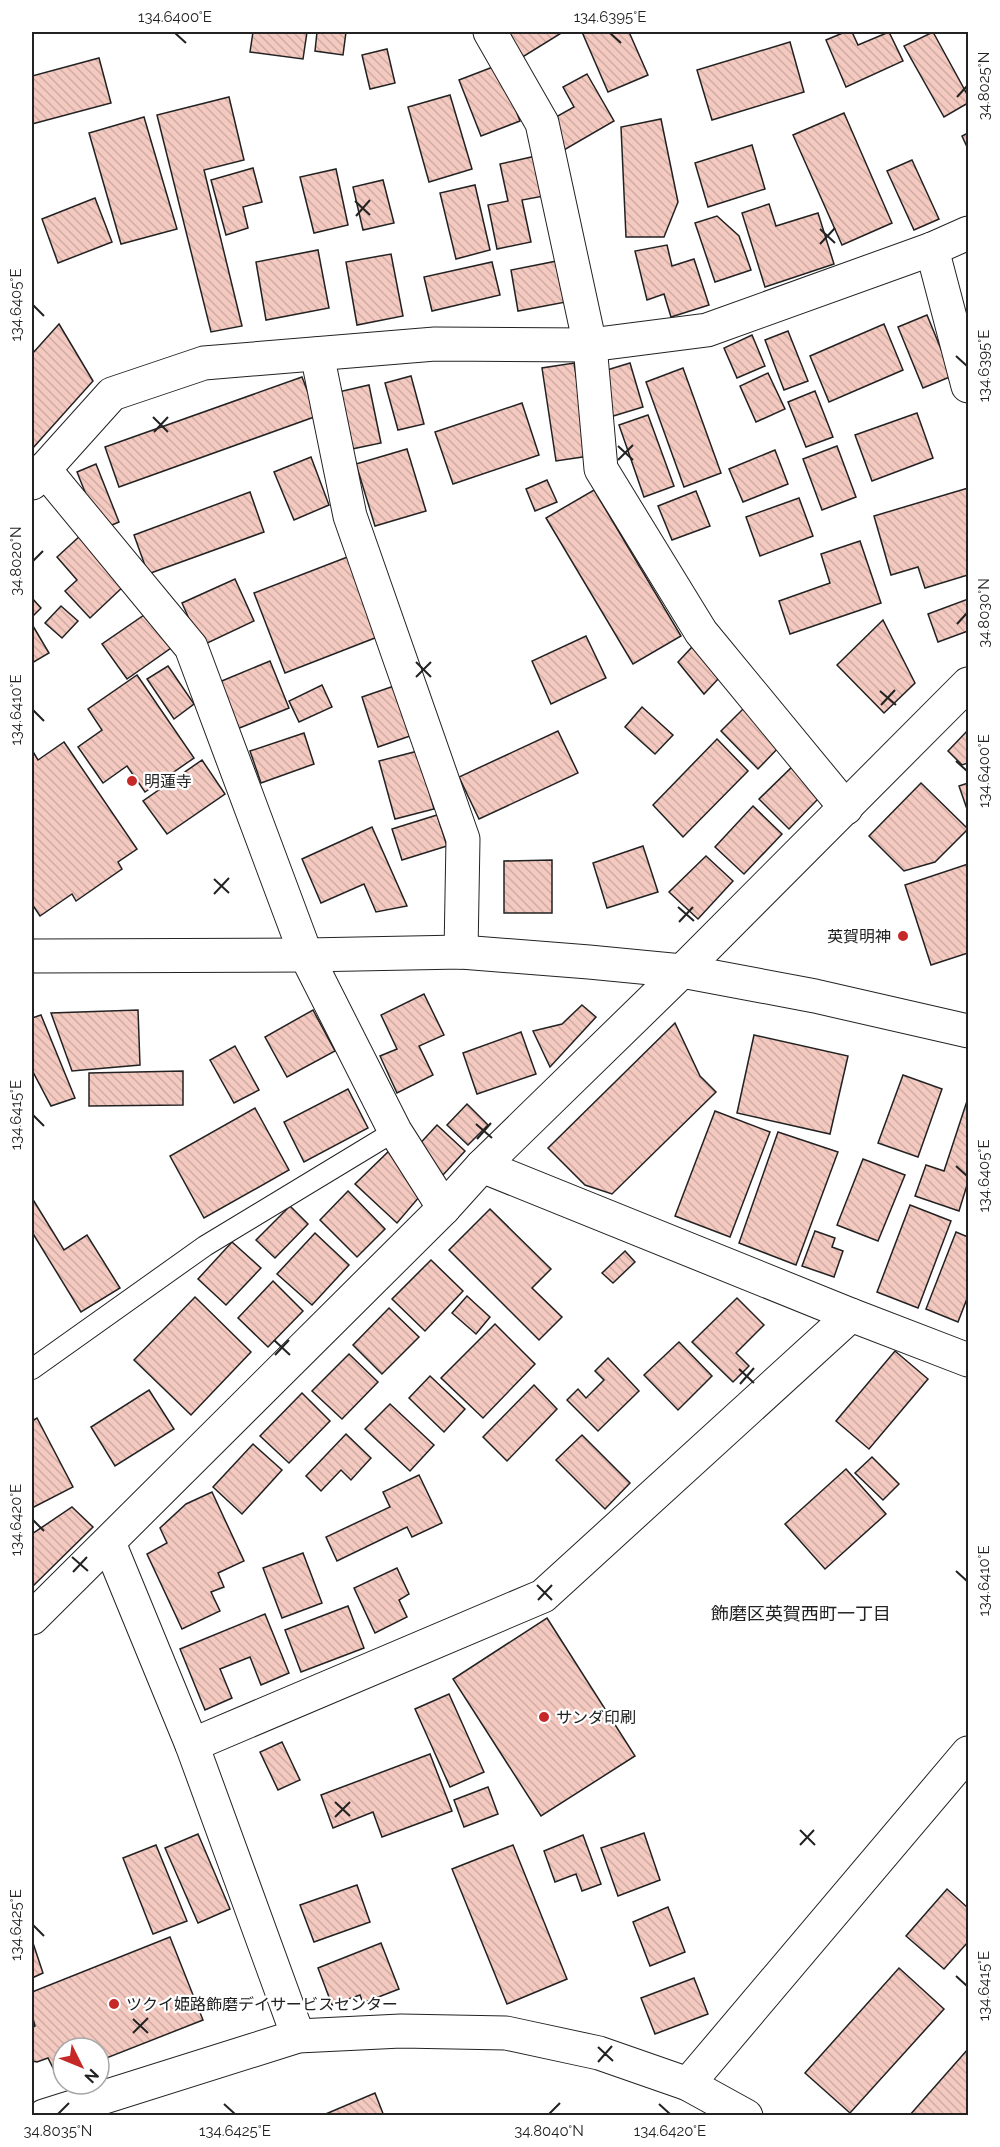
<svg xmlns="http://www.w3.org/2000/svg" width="1000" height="2147" font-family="Raleway,'Noto Sans JP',sans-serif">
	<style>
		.building { fill: url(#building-back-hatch); stroke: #222; stroke-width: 1.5 }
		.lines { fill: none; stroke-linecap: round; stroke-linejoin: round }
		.service-casing { stroke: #222; stroke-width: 22 }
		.minor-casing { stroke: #222; stroke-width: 35 }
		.service { stroke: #fff; stroke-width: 20 }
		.minor { stroke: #fff; stroke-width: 33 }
		.ticks { fill: none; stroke: #222; stroke-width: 2 }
		.poi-dot { fill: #c62828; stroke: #fff; stroke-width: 2 }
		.labels { text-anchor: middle; stroke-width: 4.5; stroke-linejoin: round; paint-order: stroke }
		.poi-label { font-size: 16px; fill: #222; stroke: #fff; text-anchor: start }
		.neighbourhood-label { font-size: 18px; fill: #222; stroke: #fff }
		.neatline { fill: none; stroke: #222; stroke-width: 2 }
		.ticks-label { font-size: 15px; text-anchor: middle; fill: #222 }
	</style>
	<defs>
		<pattern id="building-back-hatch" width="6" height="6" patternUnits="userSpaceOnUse" patternTransform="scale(1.5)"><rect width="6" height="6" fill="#f3c9c0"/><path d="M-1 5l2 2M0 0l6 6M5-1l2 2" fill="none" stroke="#d0aca5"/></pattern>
	</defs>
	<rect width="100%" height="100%" fill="#fff"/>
	<!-- building -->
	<g class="building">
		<path d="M253 32H307L303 59 250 52Z"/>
		<path d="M317 32H346L343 55 315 51Z"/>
		<path d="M504 32H563L521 58Z"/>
		<path d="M582 32H629L648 75 608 92Z"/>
		<path d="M845 32H852L858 45 889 32 903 61 846 87 826 40Z"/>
		<path d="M933 32 968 96V103L944 117 904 46Z"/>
		<path d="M790 42 804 92 712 120 697 70Z"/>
		<path d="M387 49 395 83 370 89 362 55Z"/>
		<path d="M99 58 111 103 32 124V76Z"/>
		<path d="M498 65 520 121 481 136 459 80Z"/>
		<path d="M587 74 614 121 564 150 547 122 574 107 563 87Z"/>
		<path d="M450 95 472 169 429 182 408 107Z"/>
		<path d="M229 97 244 160 204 170 242 326 211 332 157 115Z"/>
		<path d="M844 113 892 223 842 245 793 135Z"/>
		<path d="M144 117 177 229 121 244 89 133Z"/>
		<path d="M661 119 678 202 664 237H626L621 127Z"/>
		<path d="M968 133V149L962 136Z"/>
		<path d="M752 145 765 189 708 207 695 163Z"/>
		<path d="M536 156 544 196 522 200 531 242 497 249 488 205 508 201 500 164Z"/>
		<path d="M912 160 939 219 914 230 887 171Z"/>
		<path d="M253 168 262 202 243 207 248 228 226 235 211 180Z"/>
		<path d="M336 169 348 225 314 233 300 177Z"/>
		<path d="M383 180 394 223 363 230 353 187Z"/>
		<path d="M475 185 490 250 456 259 440 193Z"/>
		<path d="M95 198 112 242 58 263 42 219Z"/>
		<path d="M769 204 776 226 818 213 834 264 765 287 742 213Z"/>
		<path d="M717 216 739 236 751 270 715 282 695 223Z"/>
		<path d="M667 245 672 266 694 259 709 305 671 317 664 294 647 300 635 251Z"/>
		<path d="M318 250 329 308 266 320 256 262Z"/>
		<path d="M391 254 403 316 357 325 346 262Z"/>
		<path d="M557 261 566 302 518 311 511 270Z"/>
		<path d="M492 262 500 295 432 311 424 277Z"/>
		<path d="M927 315 952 376 923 388 898 327Z"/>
		<path d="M59 324 93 381 32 449V354Z"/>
		<path d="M884 324 903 370 829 402 810 356Z"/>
		<path d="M788 331 808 381 784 390 765 340Z"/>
		<path d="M752 335 765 366 737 378 724 348Z"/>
		<path d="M574 363 589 456 556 461 542 368Z"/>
		<path d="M630 363 643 407 610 417 597 373Z"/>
		<path d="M683 368 721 473 684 487 646 382Z"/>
		<path d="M768 373 785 409 756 422 740 386Z"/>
		<path d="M411 376 424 424 398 430 385 383Z"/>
		<path d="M302 377 317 416 119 487 105 447Z"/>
		<path d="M369 385 381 443 347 450 334 393Z"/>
		<path d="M815 391 833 437 806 447 788 402Z"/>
		<path d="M522 403 539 455 453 484 435 432Z"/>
		<path d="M917 413 933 458 872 481 855 435Z"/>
		<path d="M648 415 674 486 644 497 619 425Z"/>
		<path d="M837 446 856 497 822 510 803 459Z"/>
		<path d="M407 449 426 511 375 526 356 464Z"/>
		<path d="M775 450 788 484 743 502 729 469Z"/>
		<path d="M311 457 329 505 294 520 274 472Z"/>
		<path d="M96 464 119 522 100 530 77 472Z"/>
		<path d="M547 480 557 502 535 511 526 489Z"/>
		<path d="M968 488V575L925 588 918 567 891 575 874 516Z"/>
		<path d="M594 490 681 636 633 664 546 518Z"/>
		<path d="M696 491 710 526 672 540 658 506Z"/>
		<path d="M250 492 264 532 148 574 134 535Z"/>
		<path d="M799 498 813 536 760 556 746 517Z"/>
		<path d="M81 535 126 584 90 618 65 591 77 580 57 557Z"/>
		<path d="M860 541 881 603 790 634 779 601 830 583 821 554Z"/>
		<path d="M350 556 380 636 285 673 254 593Z"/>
		<path d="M235 579 254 621 201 646 182 603Z"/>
		<path d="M32 598 41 608 32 617Z"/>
		<path d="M968 599V631L938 642 928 614Z"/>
		<path d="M61 606 78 621 62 638 45 623Z"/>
		<path d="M147 613 171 648 127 679 102 644Z"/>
		<path d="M883 620 915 683 884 713 837 665Z"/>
		<path d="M33 626 49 653 32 663V628Z"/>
		<path d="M586 636 606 678 551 704 532 661Z"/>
		<path d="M693 646 719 678 704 694 678 662Z"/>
		<path d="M270 661 289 708 237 729 217 683Z"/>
		<path d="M168 666 194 704 174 719 147 679Z"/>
		<path d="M137 675 194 758 145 792 127 766 103 783 78 747 102 730 88 709Z"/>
		<path d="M322 685 332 707 299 722 289 701Z"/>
		<path d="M397 685 413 735 378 747 362 697Z"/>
		<path d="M747 705 781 745 758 769 721 731Z"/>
		<path d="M642 707 673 735 655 754 625 727Z"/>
		<path d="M968 730V763L962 765 948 751Z"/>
		<path d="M558 731 578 773 479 819 459 777Z"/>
		<path d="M304 733 314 764 261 783 250 751Z"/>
		<path d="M717 739 748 771 683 837 653 805Z"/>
		<path d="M64 742 137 849 118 862 122 869 76 901 72 894 40 916 32 904V750L38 760Z"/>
		<path d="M418 751 434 809 395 819 379 761Z"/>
		<path d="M202 760 225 794 167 834 143 801Z"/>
		<path d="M794 765 818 799 789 829 759 799Z"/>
		<path d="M921 783 968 829 935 862 904 871 869 836Z"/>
		<path d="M968 783V812L959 786Z"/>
		<path d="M753 806 782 834 744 874 715 847Z"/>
		<path d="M437 815 447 846 402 860 392 829Z"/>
		<path d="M372 827 407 906 376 912 364 884 321 903 302 859Z"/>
		<path d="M643 846 658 892 607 908 593 863Z"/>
		<path d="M706 856 733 881 698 919 669 892Z"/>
		<path d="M552 860V913H504V861Z"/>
		<path d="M968 864V953L931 965 905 885Z"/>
		<path d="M424 994 444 1035 419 1046 433 1075 397 1093 380 1056 397 1049 381 1015Z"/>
		<path d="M582 1005 596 1017 550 1067 533 1031 562 1024Z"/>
		<path d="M138 1010 140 1065 72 1071 51 1013Z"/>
		<path d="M313 1010 335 1051 287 1077 265 1037Z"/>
		<path d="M41 1015 75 1098 51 1106 32 1070V1018Z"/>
		<path d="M675 1023 700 1076 716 1092 612 1194 585 1185 548 1148Z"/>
		<path d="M521 1032 536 1074 477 1094 463 1053Z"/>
		<path d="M754 1035 848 1056 830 1134 737 1113Z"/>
		<path d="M235 1046 259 1090 234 1103 210 1060Z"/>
		<path d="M183 1071V1105L89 1106V1073Z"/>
		<path d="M903 1075 942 1089 918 1157 878 1143Z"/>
		<path d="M348 1089 368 1128 304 1162 284 1122Z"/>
		<path d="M968 1098V1182L959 1211 915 1196 926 1165 944 1171Z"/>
		<path d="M467 1104 488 1125 468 1145 447 1125Z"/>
		<path d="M255 1108 289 1170 204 1218 170 1156Z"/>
		<path d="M715 1111 770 1132 730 1237 675 1216Z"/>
		<path d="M437 1125 465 1151 443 1175 415 1149Z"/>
		<path d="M778 1132 838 1152 796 1265 739 1243Z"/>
		<path d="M391 1149 420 1196 397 1223 355 1184Z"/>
		<path d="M863 1159 905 1175 878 1241 837 1225Z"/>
		<path d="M348 1191 385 1229 357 1257 320 1220Z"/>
		<path d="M32 1198 64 1250 87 1235 120 1288 81 1312 32 1232Z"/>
		<path d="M910 1205 951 1221 918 1308 877 1292Z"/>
		<path d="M290 1206 308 1224 275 1258 256 1240Z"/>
		<path d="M490 1209 551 1269 532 1288 562 1317 539 1340 449 1250Z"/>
		<path d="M815 1231 835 1238 832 1247 843 1251 834 1277 802 1266Z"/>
		<path d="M956 1232 968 1237V1296L958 1322 926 1309Z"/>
		<path d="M315 1233 349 1265 312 1305 277 1274Z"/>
		<path d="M232 1242 261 1268 226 1305 198 1279Z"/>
		<path d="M625 1251 635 1262 613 1283 602 1273Z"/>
		<path d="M431 1260 463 1291 425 1331 392 1299Z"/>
		<path d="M273 1281 303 1311 268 1347 238 1318Z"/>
		<path d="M467 1296 490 1317 476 1334 452 1313Z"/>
		<path d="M195 1297 251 1352 191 1415 134 1360Z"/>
		<path d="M737 1298 764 1325 736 1353 749 1366 733 1382 692 1342Z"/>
		<path d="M389 1308 419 1337 382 1374 353 1345Z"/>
		<path d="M495 1324 535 1364 483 1418 441 1378Z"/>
		<path d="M679 1342 712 1376 678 1410 644 1375Z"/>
		<path d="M895 1351 928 1379 869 1449 836 1421Z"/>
		<path d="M349 1354 378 1382 342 1419 312 1391Z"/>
		<path d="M608 1358 639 1391 598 1431 567 1400 578 1389 586 1398 604 1380 595 1371Z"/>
		<path d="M430 1376 465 1409 444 1432 409 1398Z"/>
		<path d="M534 1385 557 1409 507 1461 483 1437Z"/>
		<path d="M149 1390 174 1429 115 1466 91 1427Z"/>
		<path d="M302 1393 330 1421 289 1463 260 1436Z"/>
		<path d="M390 1404 434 1445 410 1471 365 1429Z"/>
		<path d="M37 1418 73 1487 32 1508V1421Z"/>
		<path d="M346 1434 371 1458 351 1480 341 1470 321 1491 306 1476Z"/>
		<path d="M582 1435 630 1483 605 1509 556 1460Z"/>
		<path d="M253 1444 282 1470 242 1514 213 1487Z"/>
		<path d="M872 1457 899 1484 883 1500 855 1473Z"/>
		<path d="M846 1469 886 1514 825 1569 785 1524Z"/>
		<path d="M419 1475 442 1523 412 1537 407 1527 337 1561 326 1537 390 1507 383 1492Z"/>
		<path d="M212 1492 244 1561 218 1573 224 1587 211 1592 220 1611 182 1629 147 1554 167 1543 160 1528 186 1504Z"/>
		<path d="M72 1507 93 1527 32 1587V1534Z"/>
		<path d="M303 1553 322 1603 282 1618 263 1568Z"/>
		<path d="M397 1568 409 1594 399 1600 407 1617 375 1633 354 1588Z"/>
		<path d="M348 1606 364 1648 301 1672 285 1630Z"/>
		<path d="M265 1614 289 1673 261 1685 250 1657 220 1669 232 1698 205 1710 180 1649Z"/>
		<path d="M547 1618 635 1756 541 1816 453 1679Z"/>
		<path d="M449 1694 484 1772 450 1787 415 1709Z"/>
		<path d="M282 1742 300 1780 278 1790 260 1752Z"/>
		<path d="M430 1754 452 1811 382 1837 373 1812 333 1828 321 1795Z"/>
		<path d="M488 1787 498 1814 464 1827 454 1800Z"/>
		<path d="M644 1833 660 1880 618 1896 601 1848Z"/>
		<path d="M198 1834 230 1909 198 1923 165 1848Z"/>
		<path d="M583 1835 601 1884 582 1891 576 1874 555 1882 544 1851Z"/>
		<path d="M156 1845 187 1921 153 1934 123 1858Z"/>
		<path d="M513 1845 567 1979 507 2004 452 1869Z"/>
		<path d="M357 1885 370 1922 314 1942 300 1905Z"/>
		<path d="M947 1889 968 1908V1942L944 1969 906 1936Z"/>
		<path d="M668 1907 685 1952 650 1966 633 1922Z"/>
		<path d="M170 1937 203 2020 99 2061V2048H63V2076L58 2078 48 2058 37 2062 32 2061V2028L35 2026 32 2015V1992Z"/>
		<path d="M32 1940 43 1973 32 1978Z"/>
		<path d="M381 1943 399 1989 363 2003 360 1995 332 2005 318 1968Z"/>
		<path d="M899 1968 944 2009 850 2113 805 2073Z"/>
		<path d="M694 1978 708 2014 655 2034 641 1998Z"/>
		<path d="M968 2049V2116H909Z"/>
		<path d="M375 2093 384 2116H321Z"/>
	</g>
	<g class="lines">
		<!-- service casing -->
		<g class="service-casing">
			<path id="service" d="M32 1369 205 1246 395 1131"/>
		</g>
		<!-- minor casing -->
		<g class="minor-casing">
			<g id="minor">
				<path d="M490 32 542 123 590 345 601 469 701 632 846 808"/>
				<path d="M932 249 968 386"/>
				<path d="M317 354 350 516 463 839 461 952"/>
				<path d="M44 469 191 647 306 955 395 1131 444 1208"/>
				<path d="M32 483 112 394 204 363 435 344 590 345 707 330 932 249 968 233"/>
				<path d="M32 956 306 955 461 952 589 962 682 971 815 996 968 1031"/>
				<path d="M482 1166 851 1315 968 1360"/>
				<path d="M109 1543 192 1745 298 2036"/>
				<path d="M32 1618 444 1208 482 1166 682 971 968 684"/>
				<path d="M192 1745 543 1596 851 1315"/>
				<path d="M688 2084 968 1753"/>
				<path d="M44 2116 298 2036 401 2031 506 2033 599 2053 688 2084 746 2116"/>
			</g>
		</g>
		<!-- service -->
		<use href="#service" class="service"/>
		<!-- minor -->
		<use href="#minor" class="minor"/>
	</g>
	<!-- ticks -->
	<path class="ticks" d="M175 33 186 43M610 33 621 43M957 97 967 86M355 201 370 215M356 216 370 200M820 229 835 243M820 244 835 228M33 305 44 316M956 356 967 366M153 417 168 432M154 432 168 417M618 446 633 460M618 460 633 445M33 561 43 551M957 624 967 613M416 662 431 677M416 677 431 662M880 691 896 705M881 705 895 690M33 710 44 721M956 761 967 771M214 879 229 893M214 894 229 878M678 907 694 921M679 922 693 907M33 1115 44 1126M476 1124 492 1138M477 1139 491 1123M956 1166 967 1176M274 1340 290 1355M275 1355 289 1340M739 1369 754 1383M740 1384 754 1368M33 1520 44 1531M72 1557 88 1571M956 1571 967 1581M73 1572 87 1557M537 1585 552 1600M538 1600 552 1585M335 1802 350 1816M335 1817 350 1802M800 1830 815 1845M800 1845 814 1830M33 1925 44 1936M956 1976 967 1986M133 2019 148 2033M133 2033 148 2018M598 2047 613 2061M598 2062 612 2046M224 2104 235 2114M659 2104 670 2114M58 2114 69 2103M549 2114 560 2103"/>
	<!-- markers -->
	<g class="poi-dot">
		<circle cx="132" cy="781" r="6"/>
		<circle cx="903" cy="936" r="6"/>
		<circle cx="544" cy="1717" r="6"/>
		<circle cx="114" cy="2004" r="6"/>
	</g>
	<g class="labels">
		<!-- poi labels -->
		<g class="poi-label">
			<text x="144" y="787">明蓮寺</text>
			<text x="891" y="942" text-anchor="end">英賀明神</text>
			<text x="556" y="1723">サンダ印刷</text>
			<text x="126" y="2010">ツクイ姫路飾磨デイサービスセンター</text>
		</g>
		<!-- neighbourhood labels -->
		<g class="neighbourhood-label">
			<text x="801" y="1620">飾磨区英賀西町一丁目</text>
		</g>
	</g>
	<!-- border -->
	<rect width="1000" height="2147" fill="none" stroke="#ffffff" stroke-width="66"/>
	<!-- north arrow -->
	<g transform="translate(81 2066) rotate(133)"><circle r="28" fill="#ffffff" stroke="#a7a7a7" stroke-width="1.5"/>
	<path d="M0-4.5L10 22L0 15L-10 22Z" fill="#c62828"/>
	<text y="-9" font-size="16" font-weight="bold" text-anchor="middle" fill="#222222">N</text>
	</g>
	<rect x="33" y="33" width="934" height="2081" class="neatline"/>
	<g class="ticks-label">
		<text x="175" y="22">134.6400°E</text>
		<text x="610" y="22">134.6395°E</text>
		<text transform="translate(984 86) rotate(-90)" y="5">34.8025°N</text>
		<text transform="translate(16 305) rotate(-90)" y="5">134.6405°E</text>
		<text transform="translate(984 366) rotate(-90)" y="5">134.6395°E</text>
		<text transform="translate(16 561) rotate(-90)" y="5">34.8020°N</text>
		<text transform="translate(984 613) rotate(-90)" y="5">34.8030°N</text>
		<text transform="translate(16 710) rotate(-90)" y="5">134.6410°E</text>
		<text transform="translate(984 771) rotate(-90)" y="5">134.6400°E</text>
		<text transform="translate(16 1115) rotate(-90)" y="5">134.6415°E</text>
		<text transform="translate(984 1176) rotate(-90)" y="5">134.6405°E</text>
		<text transform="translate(16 1520) rotate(-90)" y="5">134.6420°E</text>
		<text transform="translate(984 1581) rotate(-90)" y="5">134.6410°E</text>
		<text transform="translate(16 1925) rotate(-90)" y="5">134.6425°E</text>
		<text transform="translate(984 1986) rotate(-90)" y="5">134.6415°E</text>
		<text x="58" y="2136">34.8035°N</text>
		<text x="235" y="2136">134.6425°E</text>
		<text x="549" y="2136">34.8040°N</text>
		<text x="670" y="2136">134.6420°E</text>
	</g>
</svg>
